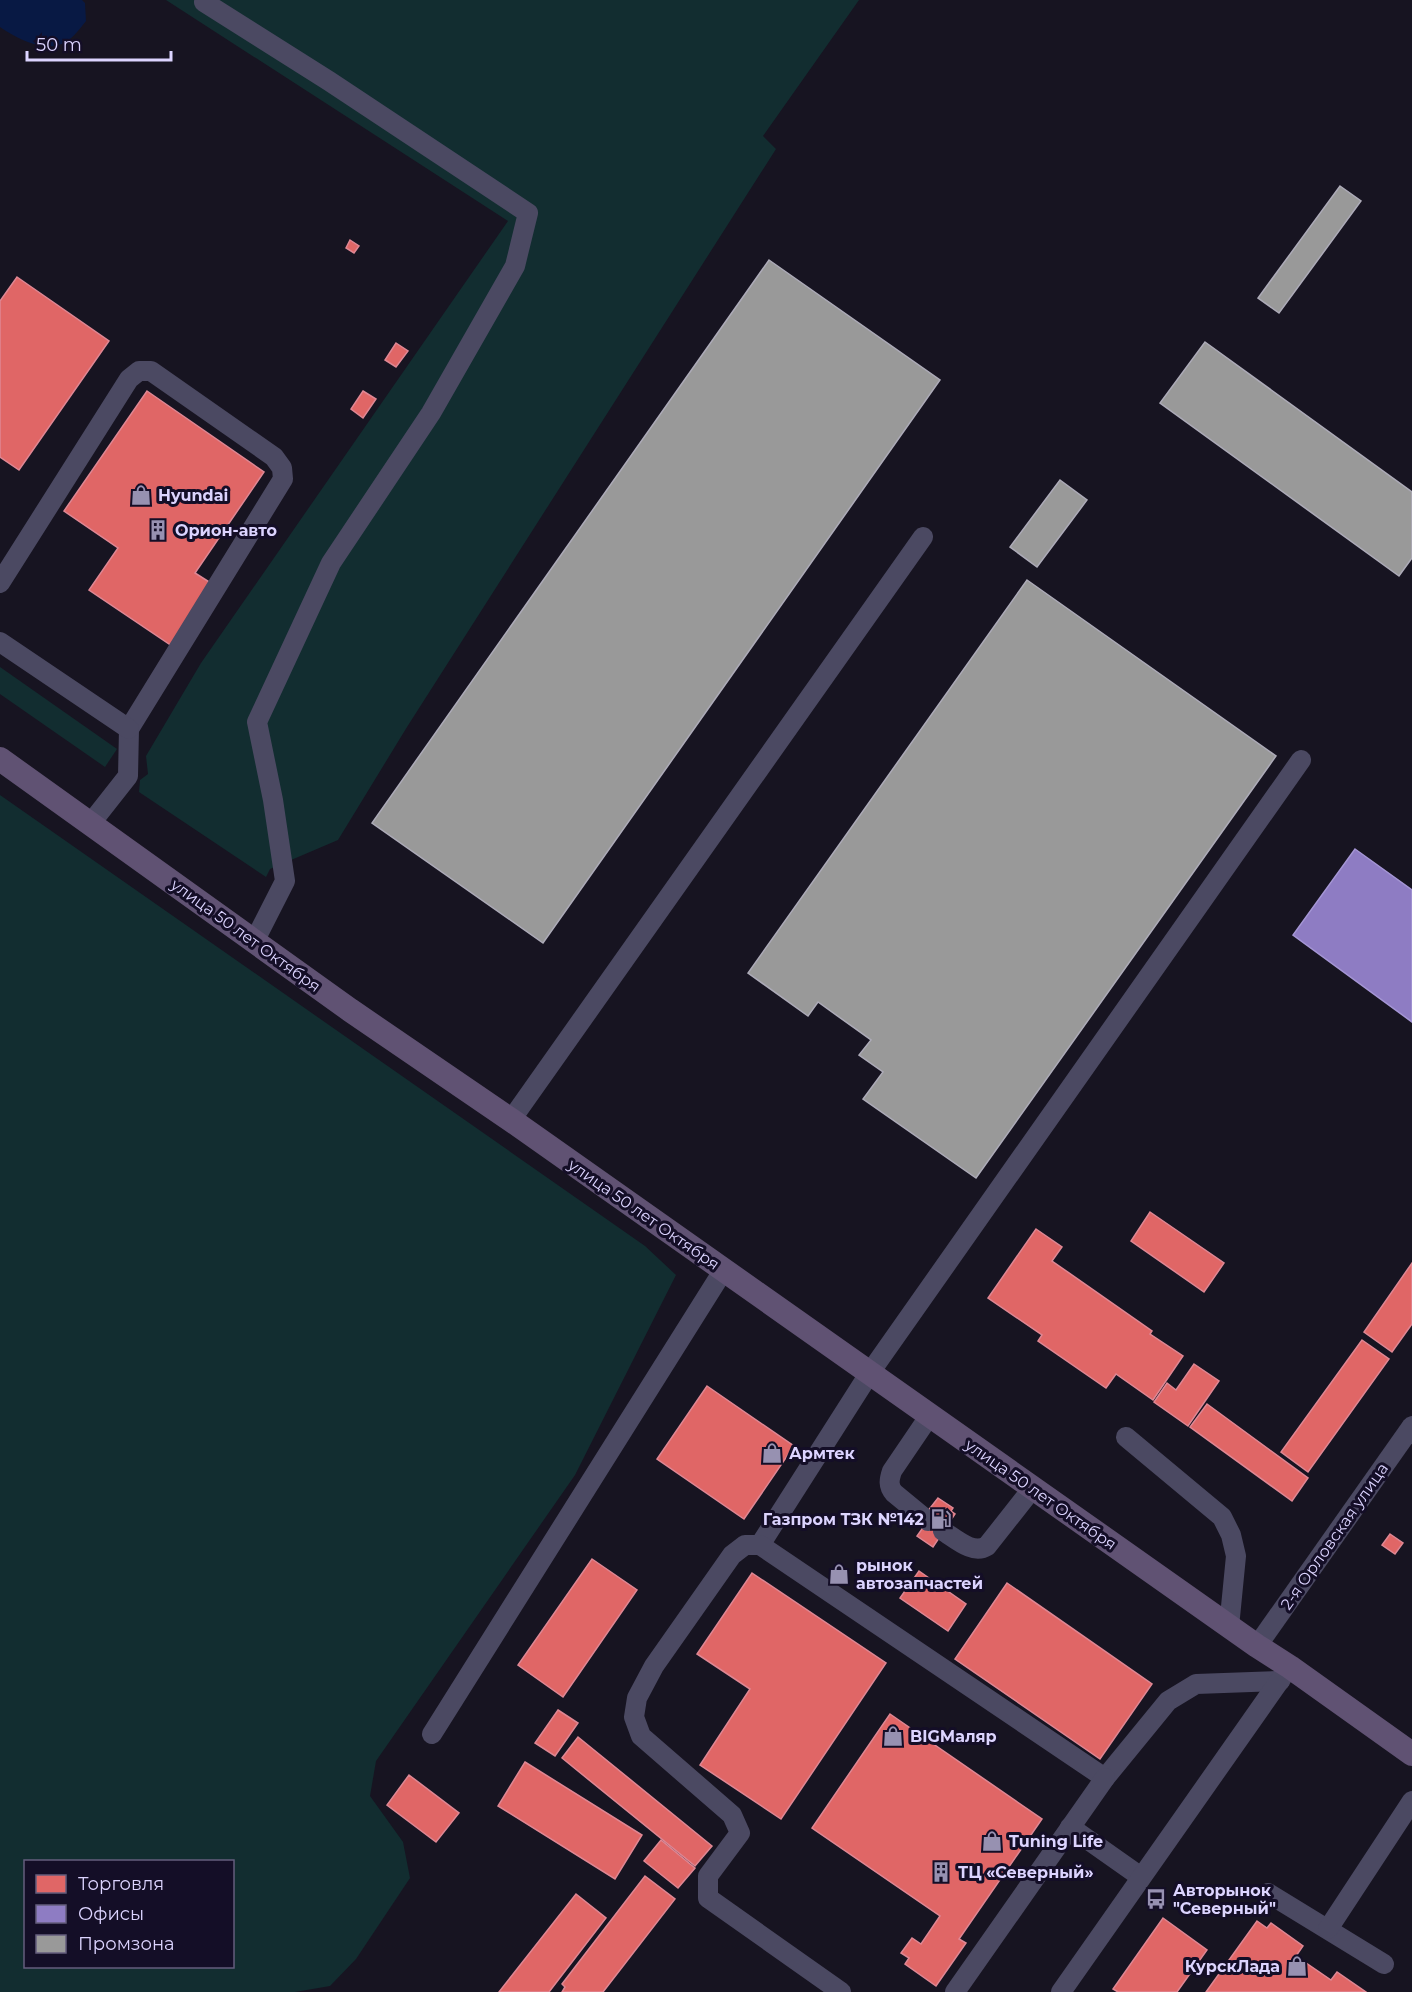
<svg xmlns="http://www.w3.org/2000/svg" width="1412" height="1992" font-family="Montserrat,sans-serif">
	<style>
		.green { fill: #122d30; fill-rule: evenodd }
		.water { fill: #081944 }
		.shops { fill: #e06666; stroke: #df8794; stroke-width: 1.5 }
		.offices { fill: #8e7cc3; stroke: #a596d5; stroke-width: 1.5 }
		.industry { fill: #999; stroke: #adabb8; stroke-width: 1.5 }
		.lines { fill: none; stroke-linecap: round; stroke-linejoin: round }
		.minor { stroke: #4b4962; stroke-width: 20 }
		.major { stroke: #605273; stroke-width: 24 }
		.labels { text-anchor: middle; stroke-width: 6; stroke-linejoin: round; paint-order: stroke }
		.poi-label { font-size: 16px; font-weight: bold; fill: #dcd4ff; stroke: #140e27; text-anchor: start }
		.street-label { font-size: 16px; fill: #dcd4ff; stroke: #140e27 }
	</style>
	<rect width="100%" height="100%" fill="#171421"/>
	<!-- green -->
	<g class="green">
		<path d="M166 0H859L763 136 776 149 407 727 338 840 270 869 266 877 139 792 140 780 148 774 146 756 201 663 508 221Z"/>
		<path d="M0 667 117 749 105 767 0 694Z"/>
		<path d="M0 795 645 1246 676 1275 575 1475 376 1761 370 1796 403 1842 410 1878 356 1959 330 1986 295 1992H0ZM26 1862H232V1966H26Z"/>
	</g>
	<!-- water -->
	<path class="water" d="M0 0H82L85 3 86 21C81 27 76 34 70 39 49 56 19 40 0 27Z"/>
	<!-- shops -->
	<g class="shops">
		<path d="M350 240 359 246 354 253 346 248Z"/>
		<path d="M17 277 109 341 19 470 0 457V301Z"/>
		<path d="M396 343 408 351 396 367 385 360Z"/>
		<path d="M147 391 264 472 195 573 214 585 172 646 89 590 118 548 64 511Z"/>
		<path d="M363 391 376 399 363 418 351 409Z"/>
		<path d="M1150 1212 1224 1263 1204 1292 1131 1241Z"/>
		<path d="M1036 1229 1062 1247 1052 1261 1152 1331 1150 1334 1183 1356 1153 1400 1116 1374 1106 1388 1038 1341 1042 1335 988 1298Z"/>
		<path d="M1412 1263V1324L1392 1352 1364 1332Z"/>
		<path d="M1362 1340 1389 1359 1308 1472 1281 1452Z"/>
		<path d="M1194 1364 1219 1381 1188 1426 1154 1402 1167 1383 1176 1390Z"/>
		<path d="M707 1386 794 1446 744 1519 657 1459Z"/>
		<path d="M1207 1404 1308 1478 1292 1501 1190 1427Z"/>
		<path d="M938 1498 953 1508 951 1511 955 1514 933 1547 917 1536 932 1515 927 1512Z"/>
		<path d="M1390 1534 1403 1543 1395 1554 1382 1545Z"/>
		<path d="M592 1559 637 1590 563 1697 518 1665Z"/>
		<path d="M919 1571 966 1604 948 1631 900 1598Z"/>
		<path d="M752 1573 886 1663 781 1819 700 1765 750 1689 697 1654Z"/>
		<path d="M1007 1583 1152 1684 1100 1759 955 1659Z"/>
		<path d="M558 1710 578 1723 555 1756 535 1743Z"/>
		<path d="M890 1714 1042 1819 959 1939 966 1943 936 1986 905 1964 909 1958 901 1953 912 1938 921 1944 940 1916 812 1828Z"/>
		<path d="M578 1737 712 1846 695 1866 562 1758Z"/>
		<path d="M525 1762 642 1835 615 1879 498 1806Z"/>
		<path d="M409 1775 459 1813 436 1842 387 1805Z"/>
		<path d="M661 1840 695 1868 678 1888 644 1861Z"/>
		<path d="M645 1876 675 1899 603 1992H562L565 1987 562 1984Z"/>
		<path d="M576 1894 606 1918 549 1992H499Z"/>
		<path d="M1163 1918 1207 1950 1177 1992H1118L1113 1989Z"/>
		<path d="M1257 1921 1267 1928 1271 1923 1303 1946 1296 1956 1331 1980 1337 1972 1366 1992H1206Z"/>
	</g>
	<!-- offices -->
	<path class="offices" d="M1355 849 1412 890V1022L1293 935Z"/>
	<!-- industry -->
	<g class="industry">
		<path d="M1340 186 1361 201 1279 313 1258 298Z"/>
		<path d="M769 260 940 380 543 943 372 823Z"/>
		<path d="M1205 342 1412 492V558L1399 576 1160 403Z"/>
		<path d="M1060 480 1087 500 1037 567 1010 547Z"/>
		<path d="M1027 580 1276 756 976 1178 863 1099 883 1072 859 1055 871 1040 818 1002 808 1016 748 973Z"/>
	</g>
	<g class="lines">
		<!-- minor -->
		<g class="minor">
			<path d="M205 0 204 2 329 81 528 213 515 266 431 413 331 563 257 722 273 800 285 881 254 942"/>
			<path d="M0 583 129 379 139 371H151L274 457 282 468 283 479 129 729 128 776 91 823"/>
			<path d="M0 642 129 729"/>
			<path d="M511 1120 923 537"/>
			<path d="M1126 1437 1222 1517 1231 1535 1236 1556 1229 1627"/>
			<path d="M928 1521 894 1493C888 1486 889 1480 892 1471L930 1415"/>
			<path d="M943 1531C956 1539 973 1555 987 1546L1032 1489"/>
			<path d="M760 1545 869 1374 1301 760"/>
			<path d="M1257 1646 1412 1426"/>
			<path d="M432 1734 723 1271"/>
			<path d="M1070 1827 1141 1877"/>
			<path d="M1268 1893 1384 1964"/>
			<path d="M1328 1929 1412 1801"/>
			<path d="M841 1992 708 1898V1876L740 1833 732 1815 641 1736 634 1717 637 1698 654 1666 732 1555 745 1545H760L1105 1778 1168 1701 1196 1684 1280 1681"/>
			<path d="M955 1992 1105 1778"/>
			<path d="M1061 1992 1285 1673"/>
		</g>
		<!-- major -->
		<path class="major" d="M0 759 350 1010 511 1120 1257 1646 1290 1667 1412 1754"/>
	</g>
	<!-- icons -->
	<defs>
		<g id="shop-bare" transform="scale(1.62)"><path d="M-5-2.5h2.3a2.7 3.5 0 0 1 5.4 0H5L5.5 6h-11ZM-1.5-2.5h3a1.5 2.3 0 0 0-3 0Z" fill="#9791b1" stroke="#140e27" stroke-width="2.5" paint-order="stroke"/></g>
		<g id="building-bare" transform="scale(1.62)"><path d="M-4-6H4V6H1V3H-1V6H-4ZM-2.5-4.3h1.7v1.8h-1.7ZM.8-4.3h1.7v1.8H.8ZM-2.5-1h1.7V.8h-1.7ZM.8-1h1.7V.8H.8Z" fill="#9791b1" stroke="#140e27" stroke-width="2.5" paint-order="stroke"/></g>
		<g id="fuel-bare" transform="scale(1.62)"><path d="M-5.5-6h7V0h2V4h1.3V-2.5L3-4.5l.8-.8L6-3V5H2.5V1h-1V6h-7ZM-4.2-4.7v3.2H.2V-4.7Z" fill="#9791b1" stroke="#140e27" stroke-width="2.5" paint-order="stroke"/></g>
		<g id="bus-bare" transform="scale(1.62)"><path d="M-5-6H5V4H4V6H2V4H-2V6H-4V4H-5ZM-3.5-4V0h7V-4ZM-3.5 1.2v1.5H-2V1.2ZM2 1.2v1.5H3.5V1.2Z" fill="#9791b1" stroke="#140e27" stroke-width="2.5" paint-order="stroke"/></g>
	</defs>
	<g fill-rule="evenodd">
		<use href="#shop-bare" x="141" y="495"/>
		<use href="#building-bare" x="158" y="530"/>
		<use href="#shop-bare" x="772" y="1453"/>
		<use href="#fuel-bare" x="941" y="1519"/>
		<use href="#shop-bare" x="839" y="1574"/>
		<use href="#shop-bare" x="893" y="1736"/>
		<use href="#shop-bare" x="992" y="1841"/>
		<use href="#building-bare" x="941" y="1872"/>
		<use href="#bus-bare" x="1156" y="1899"/>
		<use href="#shop-bare" x="1297" y="1966"/>
	</g>
	<g class="labels">
		<!-- poi labels -->
		<g class="poi-label">
			<text x="158" y="501">Hyundai</text>
			<text x="175" y="536">Орион-авто</text>
			<text x="789" y="1459">Армтек</text>
			<text x="924" y="1525" text-anchor="end">Газпром ТЗК №142</text>
			<text x="856" y="1571">рынок<tspan x="856" dy="18">автозапчастей</tspan></text>
			<text x="910" y="1742">BIGМаляр</text>
			<text x="1009" y="1847">Tuning Life</text>
			<text x="958" y="1878">ТЦ «Северный»</text>
			<text x="1173" y="1896">Авторынок<tspan x="1173" dy="18">"Северный"</tspan></text>
			<text x="1280" y="1972" text-anchor="end">КурскЛада</text>
		</g>
		<!-- street labels -->
		<g class="street-label">
			<text transform="translate(246 935) rotate(36)" y="6">улица 50 лет Октября</text>
			<text transform="translate(644 1214) rotate(35)" y="6">улица 50 лет Октября</text>
			<text transform="translate(1041 1494) rotate(35)" y="6">улица 50 лет Октября</text>
			<text transform="translate(1334 1536) rotate(-55)" y="6">2-я Орловская улица</text>
		</g>
	</g>
	<!-- legend -->
	<rect x="24" y="1860" width="210" height="108" fill="#140e27" stroke="#645d7d" stroke-width="1.5"/>
	<rect x="36" y="1875" width="30" height="18" fill="#e06666" stroke="#645d7d" stroke-width="1.5"/>
	<text x="78" y="1890" font-size="18" fill="#dcd4ff">Торговля</text>
	<rect x="36" y="1905" width="30" height="18" fill="#8e7cc3" stroke="#645d7d" stroke-width="1.5"/>
	<text x="78" y="1920" font-size="18" fill="#dcd4ff">Офисы</text>
	<rect x="36" y="1935" width="30" height="18" fill="#999999" stroke="#645d7d" stroke-width="1.5"/>
	<text x="78" y="1950" font-size="18" fill="#dcd4ff">Промзона</text>
	<!-- scale -->
	<path d="M27 51v9h144v-9" fill="none" stroke="#dcd4ff" stroke-width="3"/>
	<text x="36" y="51" font-size="18" fill="#dcd4ff" stroke="#140e27" stroke-width="4.5" paint-order="stroke">50 m</text>
</svg>
